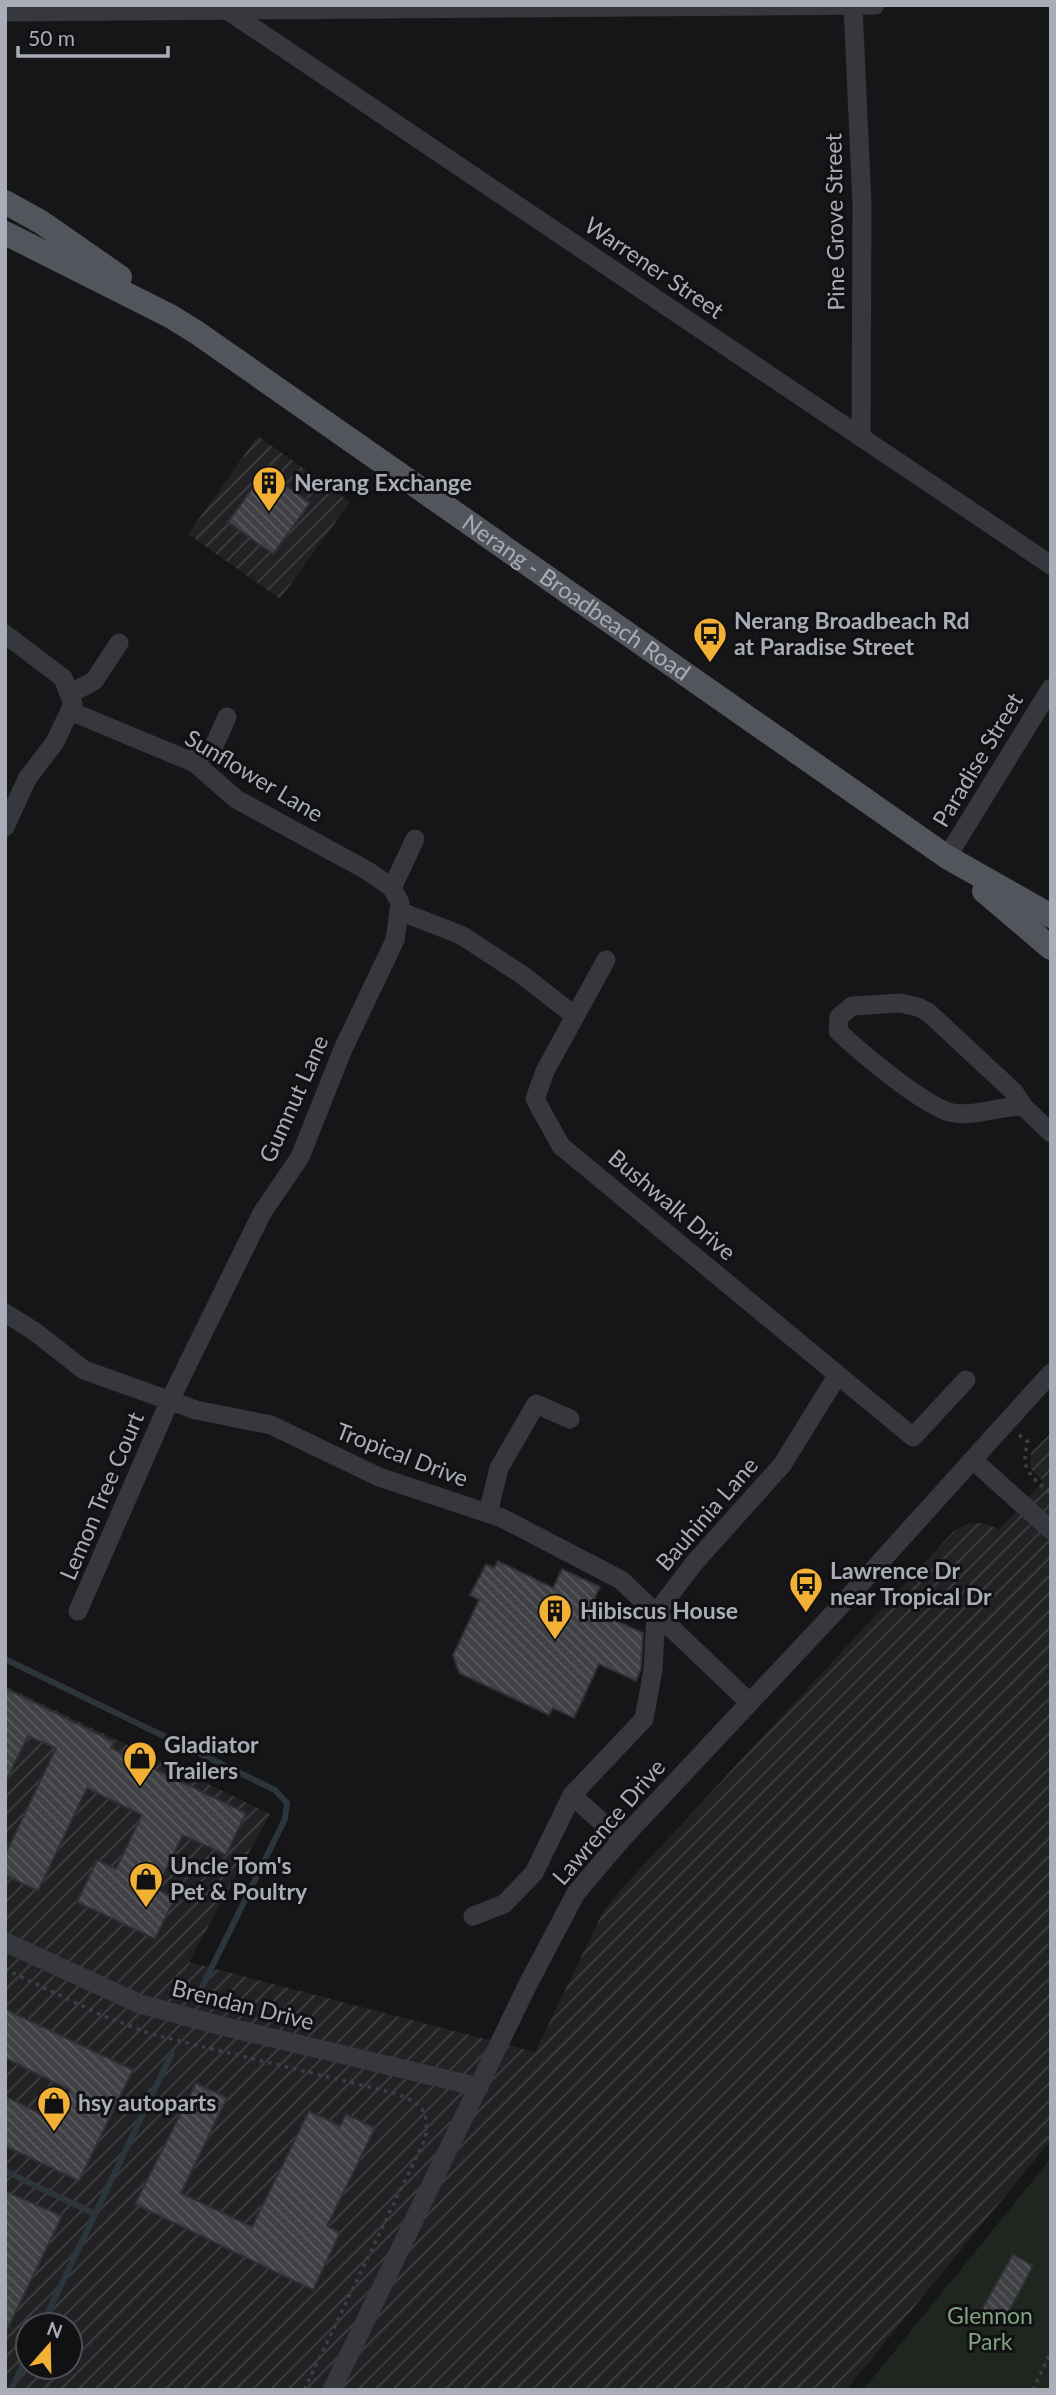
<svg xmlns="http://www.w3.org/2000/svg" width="1056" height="2395" font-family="Lato,sans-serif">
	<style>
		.industrial { fill: url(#industrial-furrows); fill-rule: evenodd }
		.green { fill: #1e261f }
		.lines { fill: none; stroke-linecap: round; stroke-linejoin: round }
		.stream { stroke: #2c353c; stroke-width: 6 }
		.building { fill: url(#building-back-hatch); stroke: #303034; stroke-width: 2 }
		.path { stroke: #3d3f44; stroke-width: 3.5; stroke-dasharray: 3.5 5; stroke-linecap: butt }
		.minor { stroke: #37383d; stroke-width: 19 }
		.major { stroke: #53555c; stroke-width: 24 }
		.labels { text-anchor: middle; stroke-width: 6; stroke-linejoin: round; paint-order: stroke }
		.street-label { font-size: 23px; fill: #a8adb8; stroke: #111113 }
		.poi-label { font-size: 23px; font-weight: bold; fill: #a8adb8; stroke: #111113; text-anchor: start }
		.park-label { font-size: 23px; fill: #7fa381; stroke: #111113 }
	</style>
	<defs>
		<pattern id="industrial-furrows" width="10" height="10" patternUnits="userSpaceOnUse" patternTransform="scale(1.75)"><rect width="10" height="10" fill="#222225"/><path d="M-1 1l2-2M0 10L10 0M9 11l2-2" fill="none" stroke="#3f3f43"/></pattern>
		<pattern id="building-back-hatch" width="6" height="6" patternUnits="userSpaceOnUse" patternTransform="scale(1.75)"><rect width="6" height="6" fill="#404145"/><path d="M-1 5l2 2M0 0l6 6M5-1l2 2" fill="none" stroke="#595a5e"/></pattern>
	</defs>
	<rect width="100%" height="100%" fill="#161618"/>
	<!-- industrial -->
	<g class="industrial">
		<path d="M258 436 350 502 280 599 188 534Z"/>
		<path d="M1051 1433V2140L846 2390H5V1686L270 1814 189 1962 535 2052 603 1912 624 1886 953 1532 966 1524 982 1523 1000 1529 1043 1481 1030 1468 1031 1453ZM28 2325H70V2367H28Z"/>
	</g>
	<!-- green -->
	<path class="green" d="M1051 2158V2390H863Z"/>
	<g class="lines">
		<!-- stream -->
		<g class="stream">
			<path d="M5 1659 275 1790 287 1803 285 1819 203 1985"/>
			<path d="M5 2171 95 2214"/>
			<path d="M42 2325 172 2053"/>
			<path d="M11 2390 28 2354"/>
		</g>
	</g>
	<!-- building -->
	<g class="building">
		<path d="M265 471 310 503 273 554 228 522Z"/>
		<path d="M498 1561 553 1588 562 1569 600 1587 593 1601 602 1605 598 1612 643 1633 641 1669 636 1681 599 1664 574 1718 553 1708 549 1715 459 1673 453 1655 479 1600 470 1595 486 1564 494 1568Z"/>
		<path d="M5 1688 114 1742 111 1748 246 1813 226 1855 183 1835 156 1889 175 1898 155 1939 77 1902 97 1860 116 1869 142 1815 87 1788 38 1891 5 1875V1855L56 1748 28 1736 5 1783Z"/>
		<path d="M5 2009 133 2070 79 2181 5 2146V2096L55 2121 70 2090 5 2058Z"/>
		<path d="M196 2083 227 2098 181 2193 252 2227 309 2111 340 2126 346 2114 375 2128 327 2226 340 2233 313 2290 135 2204Z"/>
		<path d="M5 2191 62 2216 5 2334Z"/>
		<path d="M1013 2254 1033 2266 1000 2328 978 2316Z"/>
	</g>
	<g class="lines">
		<!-- path -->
		<g class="path">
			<path d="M1019 1435 1028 1442C1019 1470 1032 1477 1051 1494"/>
			<path d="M5 1969 99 2014 151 2034 394 2093C421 2103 430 2109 425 2139L304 2390"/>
			<path d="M1033 2390 1051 2351"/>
		</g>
		<!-- minor -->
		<g class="minor">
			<path d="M853 6 862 204 861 437"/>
			<path d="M5 12 875 5"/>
			<path d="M230 12 1051 565"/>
			<path d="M5 634 63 678 73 704 55 742 27 779 5 827"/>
			<path d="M69 694 94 681 119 643"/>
			<path d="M70 711 195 763 236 799 368 871 392 888 400 903 395 940 343 1049 300 1157 262 1213 170 1400 78 1611"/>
			<path d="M188 760 212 750 227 717"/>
			<path d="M947 857 1051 688"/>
			<path d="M392 888 415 839"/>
			<path d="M399 911 461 935 521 974 575 1016"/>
			<path d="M606 960 545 1071 535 1099 561 1146 913 1437 966 1380"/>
			<path d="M1023 1106C1000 1106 974 1117 953 1113 926 1108 860 1052 838 1031L839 1017 852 1006 900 1003 918 1007 928 1012 1014 1092 1023 1106 1051 1133"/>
			<path d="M5 1313 34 1331 84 1370 196 1410 271 1425 379 1477 502 1518 621 1580 748 1701"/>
			<path d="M973 1460 1051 1530"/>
			<path d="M488 1513 499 1468 536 1404 570 1419"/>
			<path d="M572 1795 621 1840"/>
			<path d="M473 1916 504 1904 534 1873 572 1795 644 1719 653 1670 656 1613 695 1562 782 1465 837 1376"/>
			<path d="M5 1942 140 2004 222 2026 479 2087"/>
			<path d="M332 2390 527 1986 576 1893 621 1840 845 1601 1051 1373"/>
		</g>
		<!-- major -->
		<g class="major">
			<path d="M5 202 41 222 120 277"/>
			<path id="s1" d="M5 233 170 316 196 332 947 857 1051 916"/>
			<path d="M984 891 1051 948"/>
		</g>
	</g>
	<!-- icons -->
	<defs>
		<g id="building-pin" transform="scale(1.75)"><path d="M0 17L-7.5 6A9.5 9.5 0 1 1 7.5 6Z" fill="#f2b134" stroke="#111113"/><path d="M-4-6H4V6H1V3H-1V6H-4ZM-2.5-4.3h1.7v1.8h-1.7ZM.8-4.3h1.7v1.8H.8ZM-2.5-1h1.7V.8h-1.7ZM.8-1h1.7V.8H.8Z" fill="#111"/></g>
		<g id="bus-pin" transform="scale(1.75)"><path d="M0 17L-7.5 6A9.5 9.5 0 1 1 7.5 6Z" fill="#f2b134" stroke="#111113"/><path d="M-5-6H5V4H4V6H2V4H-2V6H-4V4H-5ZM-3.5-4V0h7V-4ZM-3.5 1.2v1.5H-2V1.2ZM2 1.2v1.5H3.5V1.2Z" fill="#111"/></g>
		<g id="shop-pin" transform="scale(1.75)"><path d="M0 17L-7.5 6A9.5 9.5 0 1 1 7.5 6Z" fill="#f2b134" stroke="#111113"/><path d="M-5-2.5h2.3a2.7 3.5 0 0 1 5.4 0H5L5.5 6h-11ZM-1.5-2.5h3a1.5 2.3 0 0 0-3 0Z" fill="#111"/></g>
	</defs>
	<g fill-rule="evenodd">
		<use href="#building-pin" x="269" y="483"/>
		<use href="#bus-pin" x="710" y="634"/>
		<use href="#bus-pin" x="806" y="1584"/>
		<use href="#building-pin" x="555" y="1611"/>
		<use href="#shop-pin" x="140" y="1758"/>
		<use href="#shop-pin" x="146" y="1879"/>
		<use href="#shop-pin" x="54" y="2103"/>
	</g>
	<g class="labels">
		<!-- street labels -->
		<g class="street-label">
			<text transform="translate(835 222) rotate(-91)" y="8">Pine Grove Street</text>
			<text transform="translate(654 268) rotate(34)" y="8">Warrener Street</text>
			<text dy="8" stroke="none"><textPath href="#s1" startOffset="679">Nerang - Broadbeach Road</textPath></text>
			<text transform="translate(978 760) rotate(-59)" y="8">Paradise Street</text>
			<text transform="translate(254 776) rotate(31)" y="8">Sunflower Lane</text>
			<text transform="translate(294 1099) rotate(-66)" y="8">Gumnut Lane</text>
			<text transform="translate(672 1205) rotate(40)" y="8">Bushwalk Drive</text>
			<text transform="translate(402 1455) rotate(21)" y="8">Tropical Drive</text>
			<text transform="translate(102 1496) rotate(-67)" y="8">Lemon Tree Court</text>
			<text transform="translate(707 1514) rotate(-49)" y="8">Bauhinia Lane</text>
			<text transform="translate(609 1822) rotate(-49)" y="8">Lawrence Drive</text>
			<text transform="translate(243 2005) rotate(14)" y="8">Brendan Drive</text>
		</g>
		<!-- poi labels -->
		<g class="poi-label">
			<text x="294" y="491">Nerang Exchange</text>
			<text x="734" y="629">Nerang Broadbeach Rd<tspan x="734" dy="26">at Paradise Street</tspan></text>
			<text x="830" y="1579">Lawrence Dr<tspan x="830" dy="26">near Tropical Dr</tspan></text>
			<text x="580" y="1619">Hibiscus House</text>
			<text x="164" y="1753">Gladiator<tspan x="164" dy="26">Trailers</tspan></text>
			<text x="170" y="1874">Uncle Tom's<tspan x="170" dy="26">Pet &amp; Poultry</tspan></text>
			<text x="78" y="2111">hsy autoparts</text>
		</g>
		<!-- park labels -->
		<g class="park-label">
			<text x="990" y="2324">Glennon<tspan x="990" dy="26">Park</tspan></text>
		</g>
	</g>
	<!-- border -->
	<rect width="1056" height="2395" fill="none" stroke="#a8adb8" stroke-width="14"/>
	<!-- north arrow -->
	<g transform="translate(49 2346) rotate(20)"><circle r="33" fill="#111113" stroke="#4d4f55" stroke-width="2"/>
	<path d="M0-5L12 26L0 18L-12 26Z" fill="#f2b134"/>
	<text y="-10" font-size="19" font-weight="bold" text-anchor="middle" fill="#a8adb8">N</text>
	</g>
	<!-- scale -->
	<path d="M18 46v10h150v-10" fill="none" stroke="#a8adb8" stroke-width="3.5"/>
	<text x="28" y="46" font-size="21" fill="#a8adb8" stroke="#111113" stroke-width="5" paint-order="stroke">50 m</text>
</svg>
